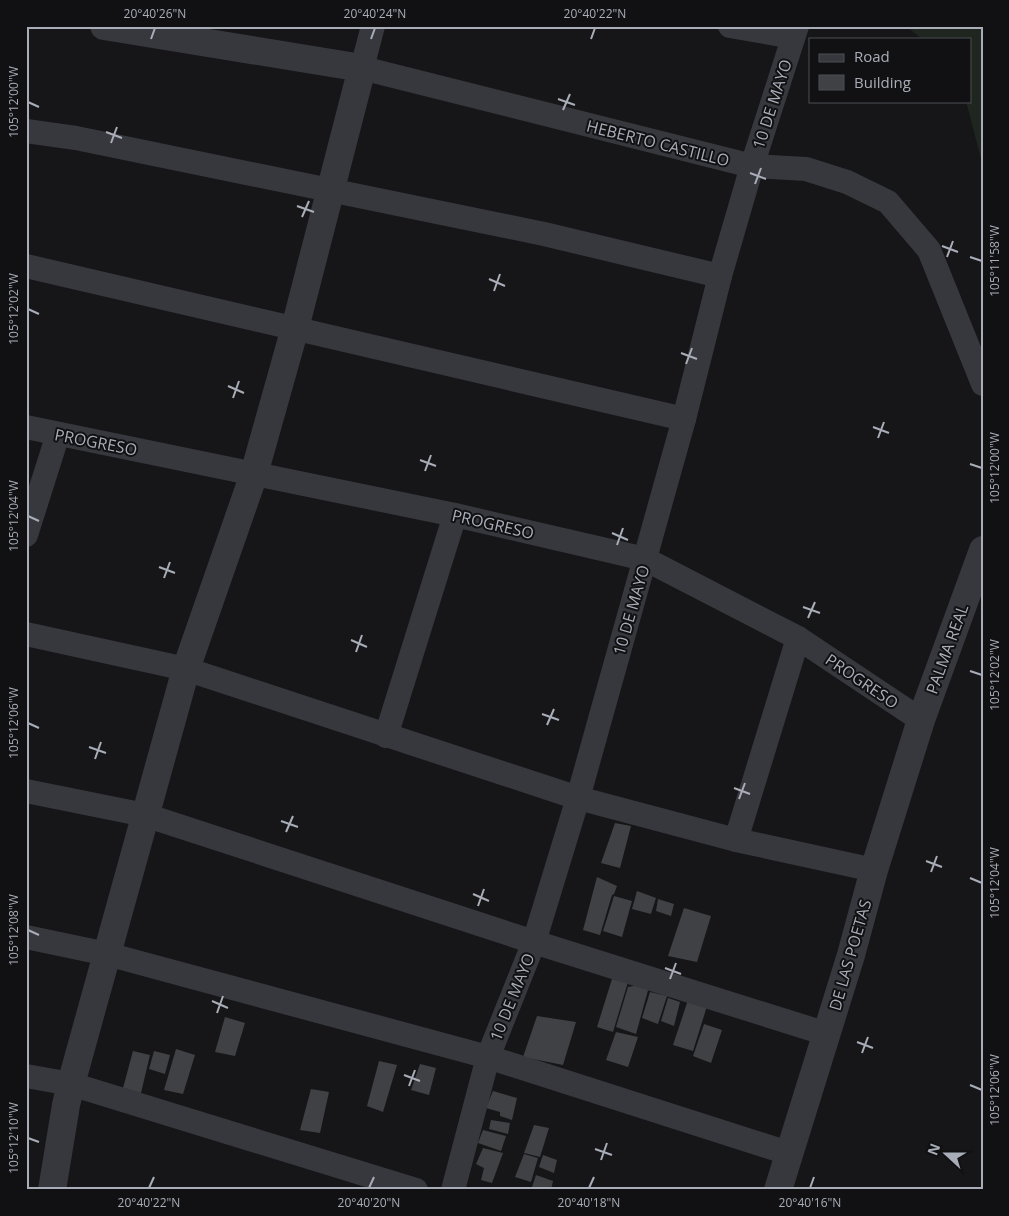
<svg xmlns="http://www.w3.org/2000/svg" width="1009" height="1216" font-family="'Open Sans',sans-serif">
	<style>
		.green { fill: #1e261f }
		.building { fill: #404145 }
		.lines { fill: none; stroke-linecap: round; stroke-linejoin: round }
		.minor { stroke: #37383d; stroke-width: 24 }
		.tertiary { stroke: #37383d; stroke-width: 28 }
		.ticks { fill: none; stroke: #a8adb8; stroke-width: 2 }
		.labels { text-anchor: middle; stroke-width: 4; stroke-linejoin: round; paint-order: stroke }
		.street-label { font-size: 16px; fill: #a8adb8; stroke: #111113 }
		.neatline { fill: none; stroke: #a8adb8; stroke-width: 2 }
		.ticks-label { font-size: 12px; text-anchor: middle; fill: #a8adb8 }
	</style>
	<rect width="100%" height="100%" fill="#161618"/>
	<!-- green -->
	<path class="green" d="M906 26H983V166L966 101H970V39H922Z"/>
	<!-- building -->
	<g class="building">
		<path d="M615 823 631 826 620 868 601 863Z"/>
		<path d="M597 877 617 886 614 894 612 895 600 935 583 930Z"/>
		<path d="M637 891 656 898 651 914 632 909Z"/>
		<path d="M614 896 632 901 622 937 603 931Z"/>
		<path d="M658 899 674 904 671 916 656 911Z"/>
		<path d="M684 908 711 916 697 962 668 956Z"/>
		<path d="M612 979 628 982 613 1032 597 1027Z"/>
		<path d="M650 983 636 1034 616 1027 628 987Z"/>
		<path d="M650 992 667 996 658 1024 642 1018Z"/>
		<path d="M689 997 708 1003 693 1051 673 1045Z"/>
		<path d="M668 998 680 1002 674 1026 661 1021Z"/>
		<path d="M537 1016 576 1022 563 1065 523 1057Z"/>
		<path d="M225 1017 245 1023 235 1056 215 1052Z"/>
		<path d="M704 1024 722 1030 711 1063 693 1056Z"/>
		<path d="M616 1032 638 1037 628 1067 606 1060Z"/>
		<path d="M176 1049 195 1055 183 1094 164 1090Z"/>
		<path d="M133 1051 150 1055 141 1093 123 1088Z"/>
		<path d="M154 1051 170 1055 165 1074 149 1069Z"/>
		<path d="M379 1061 397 1065 383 1112 367 1106Z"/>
		<path d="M420 1064 436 1068 429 1095 411 1090Z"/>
		<path d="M311 1089 329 1092 320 1133 300 1130Z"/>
		<path d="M493 1091 517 1098 512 1120 500 1116V1112L486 1108Z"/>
		<path d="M491 1120 510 1123 508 1134 489 1129Z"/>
		<path d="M534 1125 549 1128 540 1157 524 1153Z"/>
		<path d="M483 1130 506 1136 501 1151 478 1143Z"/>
		<path d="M483 1148 503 1153 492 1183 481 1180 484 1168 476 1164Z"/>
		<path d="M524 1154 538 1158 531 1182 515 1177Z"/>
		<path d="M543 1155 557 1160 554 1173 539 1167Z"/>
		<path d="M536 1175 553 1181 551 1190H531Z"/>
	</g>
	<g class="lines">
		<!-- minor -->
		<g class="minor">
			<path d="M373 26 362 68 752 166 806 169 847 182 888 202 929 250 983 384"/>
			<path d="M730 26 793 37"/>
			<path d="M26 131 76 138 544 234 720 276"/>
			<path d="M26 266 684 419"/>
			<path d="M26 427 455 515 645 559 798 638 921 720"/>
			<path d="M26 535 58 434"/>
			<path d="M26 634 186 669 578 798 736 840 874 870"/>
			<path d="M386 736 455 515"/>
			<path d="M26 791 145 815 534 942 827 1034"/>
			<path d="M736 840 798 638"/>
			<path d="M26 937 107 954 488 1057 788 1153"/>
			<path d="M26 1076 71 1084 416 1190"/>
			<path d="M453 1190 488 1057 534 942 578 798 684 419 720 276 752 166 797 26"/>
		</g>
		<!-- tertiary -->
		<g class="tertiary">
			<path d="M52 1190 66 1105 71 1084 186 669 254 474 295 328 362 68 104 26"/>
			<path d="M778 1190 851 955 874 870 921 720 983 550"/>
		</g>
	</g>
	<!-- ticks -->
	<path class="ticks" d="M151 39 155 28M371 39 375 28M591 39 595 28M558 99 575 105M28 102 39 107M563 110 570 94M106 132 122 138M111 143 117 127M750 173 766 179M755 184 761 168M297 206 314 212M302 217 309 201M942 246 958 252M947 257 953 241M970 257 982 261M489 279 505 286M494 291 500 274M28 309 39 314M681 353 697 359M686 364 692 348M228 386 244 393M233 398 239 381M873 427 889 433M878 438 884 422M420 460 436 466M970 464 982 468M425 471 431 455M28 516 39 521M612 533 628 540M617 545 623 528M159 567 175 573M164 578 170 562M803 607 820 613M808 618 815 602M351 640 367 647M356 652 362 635M970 671 982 675M542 714 559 720M28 723 39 728M547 725 554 709M89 747 106 753M95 759 101 742M734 788 750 794M739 799 745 783M281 821 298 827M286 832 293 816M926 861 942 867M931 872 937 856M970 878 982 883M473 894 489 901M478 906 484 889M28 930 39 935M665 968 681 974M670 979 676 963M212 1001 228 1008M217 1013 223 996M857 1042 873 1048M862 1053 868 1037M404 1075 420 1081M970 1085 982 1090M409 1086 415 1070M28 1138 39 1142M595 1149 612 1155M601 1160 607 1143M149 1188 154 1177M369 1188 374 1177M589 1188 594 1177M810 1188 814 1177"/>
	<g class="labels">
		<!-- street labels -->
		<g class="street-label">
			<text transform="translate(772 104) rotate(-72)" y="6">10 DE MAYO</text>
			<text transform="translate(658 143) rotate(14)" y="6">HEBERTO CASTILLO</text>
			<text transform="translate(96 442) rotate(11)" y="6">PROGRESO</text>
			<text transform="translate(493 524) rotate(13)" y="6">PROGRESO</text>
			<text transform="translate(631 610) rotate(-74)" y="6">10 DE MAYO</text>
			<text transform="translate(947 649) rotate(-70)" y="6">PALMA REAL</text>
			<text transform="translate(862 681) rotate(34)" y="6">PROGRESO</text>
			<text transform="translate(850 955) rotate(-74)" y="6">DE LAS POETAS</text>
			<text transform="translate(512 997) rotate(-68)" y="6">10 DE MAYO</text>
		</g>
	</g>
	<!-- border -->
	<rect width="1009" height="1216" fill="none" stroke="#111113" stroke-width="55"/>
	<!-- legend -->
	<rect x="809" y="38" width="162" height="65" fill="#111113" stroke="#4d4f55"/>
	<rect x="819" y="54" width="25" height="8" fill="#37383d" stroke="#4d4f55"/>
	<text x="854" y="62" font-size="15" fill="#a8adb8">Road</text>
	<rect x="819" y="75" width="25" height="15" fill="#404145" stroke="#4d4f55"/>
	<text x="854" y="88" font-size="15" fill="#a8adb8">Building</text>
	<!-- north arrow -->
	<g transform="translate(946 1154) rotate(291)" stroke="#111113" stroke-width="4" paint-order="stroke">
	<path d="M0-4L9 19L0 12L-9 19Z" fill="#a8adb8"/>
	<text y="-8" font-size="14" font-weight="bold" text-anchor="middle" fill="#a8adb8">N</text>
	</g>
	<rect x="28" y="28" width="954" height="1160" class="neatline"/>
	<g class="ticks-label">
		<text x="155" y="18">20°40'26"N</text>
		<text x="375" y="18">20°40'24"N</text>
		<text x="595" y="18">20°40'22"N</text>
		<text transform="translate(14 102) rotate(-90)" y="4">105°12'00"W</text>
		<text transform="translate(995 261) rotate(-90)" y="4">105°11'58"W</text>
		<text transform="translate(14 309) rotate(-90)" y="4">105°12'02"W</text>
		<text transform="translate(995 468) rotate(-90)" y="4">105°12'00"W</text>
		<text transform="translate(14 516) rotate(-90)" y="4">105°12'04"W</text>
		<text transform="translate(995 675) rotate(-90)" y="4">105°12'02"W</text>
		<text transform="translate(14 723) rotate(-90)" y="4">105°12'06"W</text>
		<text transform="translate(995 883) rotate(-90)" y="4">105°12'04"W</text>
		<text transform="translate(14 930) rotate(-90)" y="4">105°12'08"W</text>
		<text transform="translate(995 1090) rotate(-90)" y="4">105°12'06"W</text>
		<text transform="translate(14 1138) rotate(-90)" y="4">105°12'10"W</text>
		<text x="149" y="1207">20°40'22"N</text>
		<text x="369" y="1207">20°40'20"N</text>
		<text x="589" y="1207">20°40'18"N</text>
		<text x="810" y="1207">20°40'16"N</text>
	</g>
</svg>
